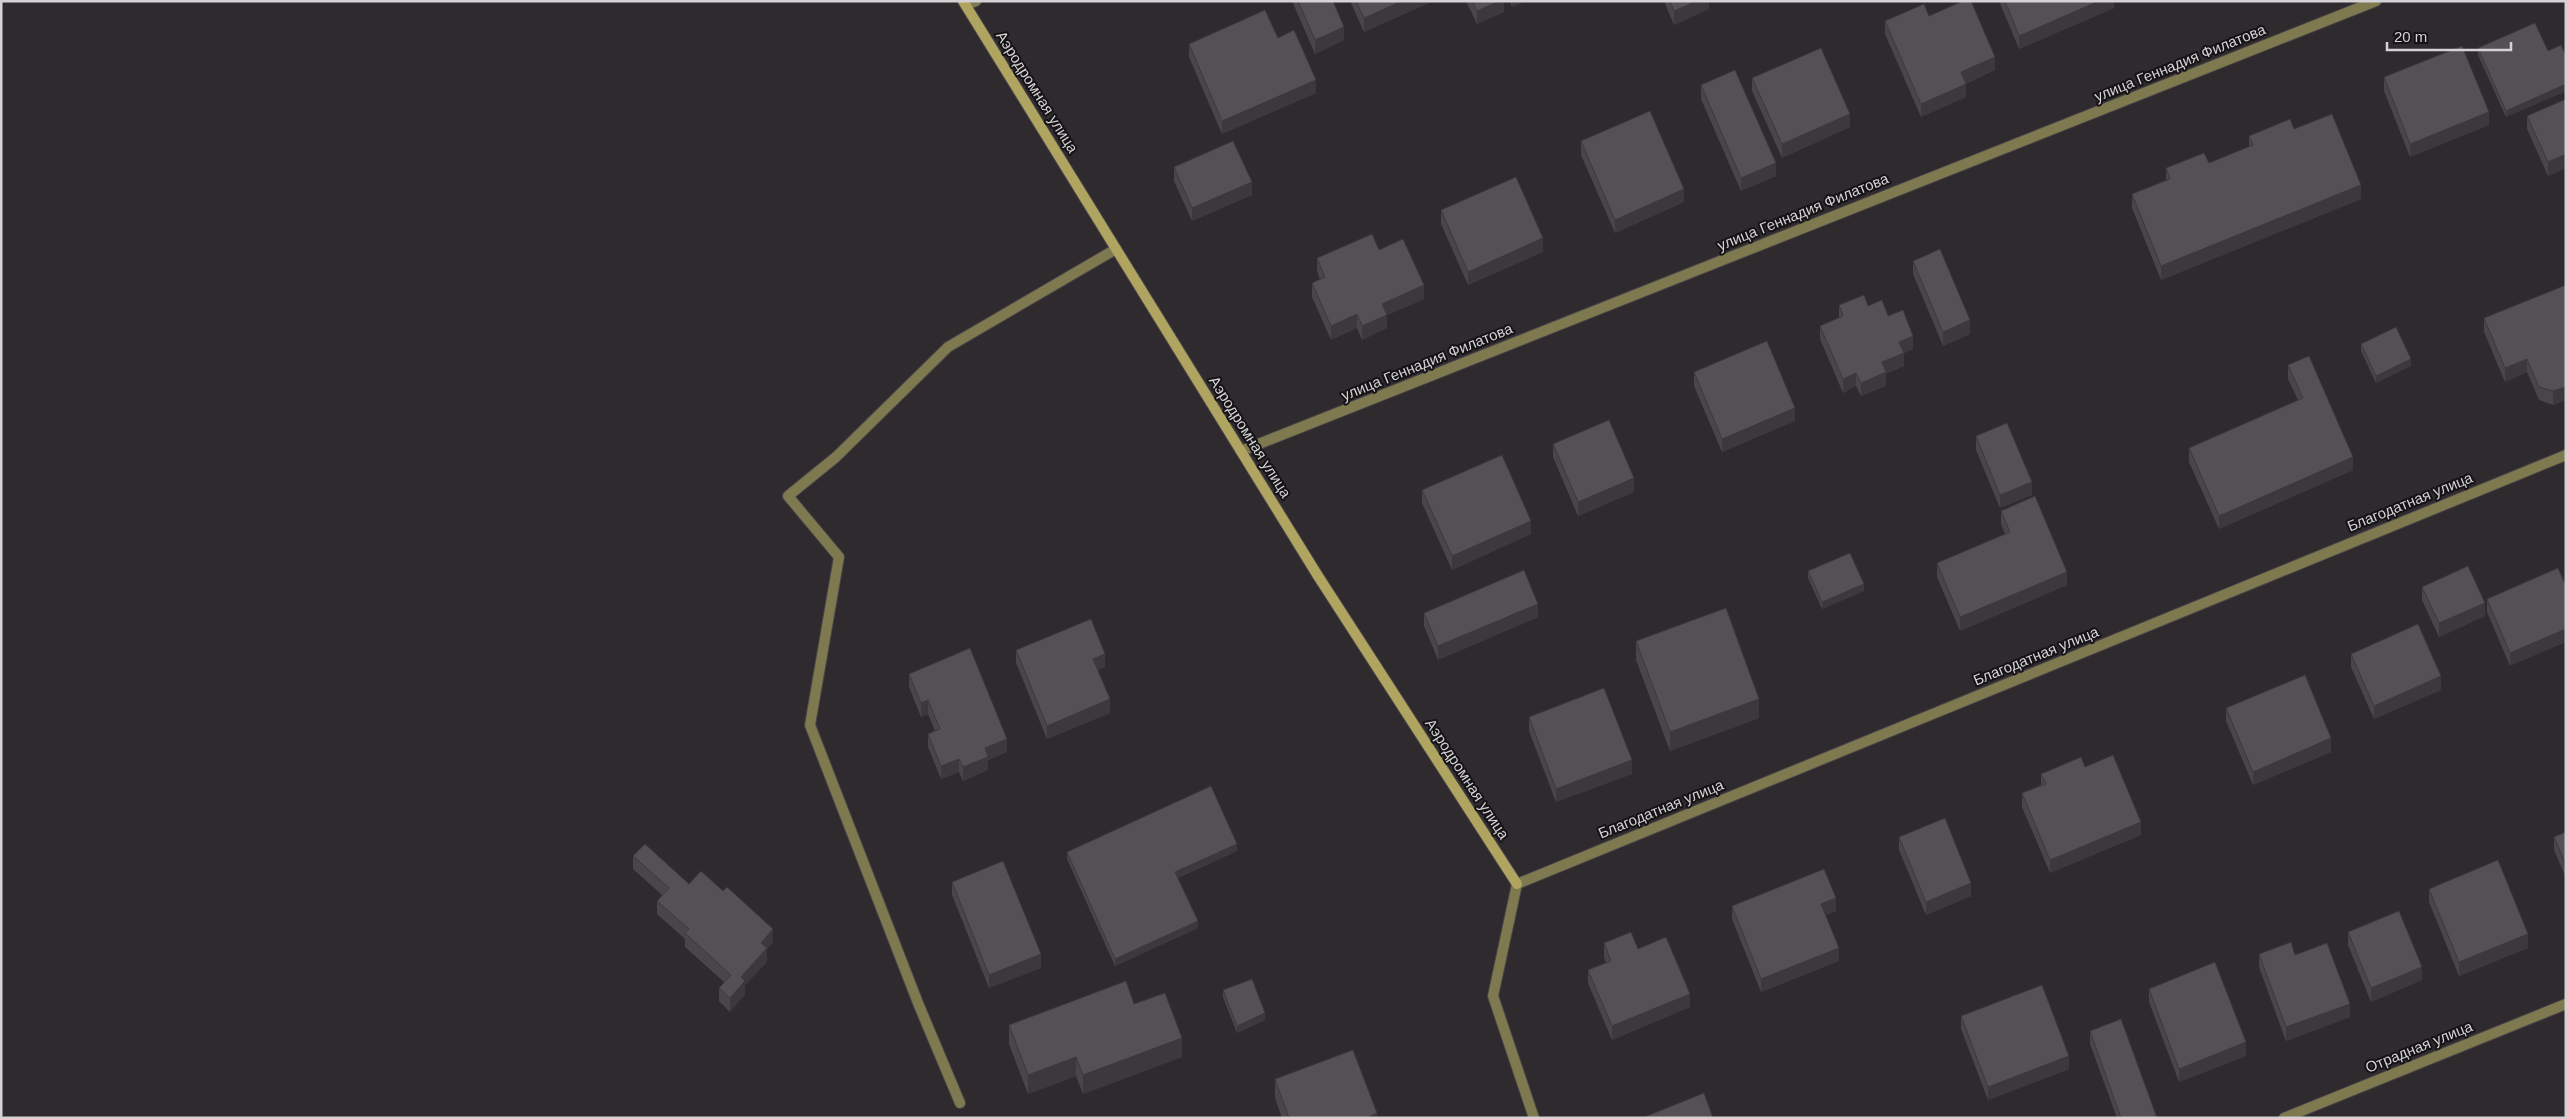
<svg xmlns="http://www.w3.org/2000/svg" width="2567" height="1119" font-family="Helvetica,sans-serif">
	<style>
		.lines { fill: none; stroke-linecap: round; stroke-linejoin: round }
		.lane-casing { stroke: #494548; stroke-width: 12 }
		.street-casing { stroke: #494548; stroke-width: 12 }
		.secondary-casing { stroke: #494548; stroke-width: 12 }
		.lane { stroke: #7f7950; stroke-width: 10 }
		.street { stroke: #7f7950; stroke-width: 10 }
		.secondary { stroke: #afa561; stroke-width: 10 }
		.wall { fill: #494548 }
		.shaded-wall { fill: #3c383b }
		.building { fill: #555054; stroke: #3c383b }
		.labels { text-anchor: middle; stroke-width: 4; stroke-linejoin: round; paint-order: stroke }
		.street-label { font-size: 15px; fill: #d5d2d5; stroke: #151315 }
	</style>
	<rect width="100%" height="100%" fill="#2e2a2d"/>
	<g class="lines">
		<!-- lane casing -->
		<g class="lane-casing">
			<g id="lane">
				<path d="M1517 884 1493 996 1534 1118"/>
				<path d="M960 1103 918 1003 810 725 839 557 788 496 836 457 948 347 1116 249"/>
			</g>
		</g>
		<!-- street casing -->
		<g class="street-casing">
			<g id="street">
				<path d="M966 5 976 1"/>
				<path d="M1241 451 2376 1"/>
				<path d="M1517 884 2566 455"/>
				<path d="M2284 1118 2566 1004"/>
			</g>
		</g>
		<!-- secondary casing -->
		<g class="secondary-casing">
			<path id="secondary" d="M963 1 1318 576 1517 884"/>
		</g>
		<!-- lane -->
		<use href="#lane" class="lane"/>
		<!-- street -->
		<use href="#street" class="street"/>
		<!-- secondary -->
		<use href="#secondary" class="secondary"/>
	</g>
	<!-- wall -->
	<g class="wall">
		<path d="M1292 1H1333L1344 40 1315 54Z"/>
		<path d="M1350 1H1433L1364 32Z"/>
		<path d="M1466 1H1504V12L1477 24Z"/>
		<path d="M1510 1H1526L1512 7Z"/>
		<path d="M1664 1H1709V9L1674 25Z"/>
		<path d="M1999 1H2114V8L2019 49Z"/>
		<path d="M1929 16 1995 70 1966 84V97L1921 117 1885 34V21Z"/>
		<path d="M1278 38 1316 93 1222 134 1189 57V44Z"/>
		<path d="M2478 48 2548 51 2566 56V91L2506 117 2478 55Z"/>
		<path d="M2384 77 2489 125 2410 157 2384 91Z"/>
		<path d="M1752 78 1850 127 1782 158 1752 91Z"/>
		<path d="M1701 85 1776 176 1741 191 1701 99Z"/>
		<path d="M2566 99V168L2548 176 2527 129V116Z"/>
		<path d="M2294 129 2361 199 2161 280 2132 208V194L2166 180V168L2209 163 2249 147V136Z"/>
		<path d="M1581 141 1684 202 1615 233 1581 155Z"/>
		<path d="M1174 167 1252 195 1192 221 1174 181Z"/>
		<path d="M1441 210 1543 252 1468 285 1441 224Z"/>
		<path d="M1379 250 1424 299 1387 315V328L1362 340 1357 328 1331 340 1312 297V283L1320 280 1317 271V258Z"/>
		<path d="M1913 261 1970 334 1943 346 1913 274Z"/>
		<path d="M2566 285V400L2553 405 2539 400 2527 372 2505 382 2484 332V318Z"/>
		<path d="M1839 305 1868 306 1888 316 1913 349 1904 353V366L1886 374V386L1861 396 1856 386 1843 393 1820 339V326L1839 318Z"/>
		<path d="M2361 344 2411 366 2376 383 2361 351Z"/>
		<path d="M2288 365 2353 470 2219 529 2189 462V448L2298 400 2288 379Z"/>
		<path d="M1694 372 1795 421 1722 452 1694 386Z"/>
		<path d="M1976 436 2032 495 2000 508 1976 450Z"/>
		<path d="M1553 444 1634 492 1578 516 1553 457Z"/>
		<path d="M1422 490 1531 534 1452 570 1422 503Z"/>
		<path d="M2001 511 2067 585 1960 631 1937 577V563L2005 534 2001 524Z"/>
		<path d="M2558 568 2510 666 2487 612V599Z"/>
		<path d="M1808 571 1864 591 1822 609 1808 578Z"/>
		<path d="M2422 587 2485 616 2439 637 2422 600Z"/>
		<path d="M1424 613 1538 617 1438 660 1424 626Z"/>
		<path d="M1636 641 1759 718 1670 751 1636 660Z"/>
		<path d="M1016 650 1105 667 1098 670 1110 713 1047 739 1016 663Z"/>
		<path d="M2351 654 2441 690 2374 719 2351 667Z"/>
		<path d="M909 674 1007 752 988 760V770L963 781 959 772 941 779 928 747V734L935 731 928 714 921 717 909 687Z"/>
		<path d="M2226 708 2331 752 2253 785 2226 721Z"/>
		<path d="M1529 717 1632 774 1556 802 1529 731Z"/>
		<path d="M2085 767 2141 835 2050 873 2022 807V793L2041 785V774Z"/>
		<path d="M2566 832V878L2554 850V837Z"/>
		<path d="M1899 837 1971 896 1926 915 1899 850Z"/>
		<path d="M1237 851 1178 878 1198 928 1115 966 1067 859V852Z"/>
		<path d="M633 856 689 884 773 942 767 949V962L745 985V994L730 1012 719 1001V988L724 982 685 947V939L657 914V901L662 895 633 869Z"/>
		<path d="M952 882 1041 968 989 988 952 895Z"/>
		<path d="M2429 889 2528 948 2459 976 2429 902Z"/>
		<path d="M1732 906 1836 911 1826 915 1839 961 1761 992 1732 919Z"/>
		<path d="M2348 932 2422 980 2371 1002 2348 945Z"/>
		<path d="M1604 943 1638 949 1690 1007 1612 1040 1588 983V970L1606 963 1604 957Z"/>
		<path d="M2259 954 2295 955 2350 1017 2286 1041 2259 967Z"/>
		<path d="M2149 989 2246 1056 2179 1082 2149 1002Z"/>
		<path d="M1223 990 1265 1020 1237 1033 1223 997Z"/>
		<path d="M1134 1004 1182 1057 1083 1094 1076 1076 1028 1094 1009 1044V1025Z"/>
		<path d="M1961 1016 2069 1069 1988 1100 1961 1029Z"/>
		<path d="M2090 1031 2157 1118H2117L2090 1044Z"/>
		<path d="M1275 1079 1377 1118H1282L1275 1098Z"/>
	</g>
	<!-- shaded-wall -->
	<g class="shaded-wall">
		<path d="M1402 1H1433L1364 32V18Z"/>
		<path d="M1499 1H1504V12L1477 24V11Z"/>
		<path d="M1512 1H1526L1512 7Z"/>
		<path d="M1697 1H1709V9L1674 25V11Z"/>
		<path d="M2099 1H2114V8L2019 49V36Z"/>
		<path d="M1344 27V40L1315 54V40Z"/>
		<path d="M1995 57V70L1961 86V72Z"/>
		<path d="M1316 80V93L1222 134V121Z"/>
		<path d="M1966 84V97L1921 117V104Z"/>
		<path d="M2566 84V91L2506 117V111Z"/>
		<path d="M2489 112V125L2410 157V144Z"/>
		<path d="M1850 114V127L1782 158V144Z"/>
		<path d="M2566 154V168L2548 176V162Z"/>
		<path d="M1776 163V176L1741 191V178Z"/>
		<path d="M1252 182V195L1192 221V208Z"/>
		<path d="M2361 185V199L2161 280V266Z"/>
		<path d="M1684 189V202L1615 233V220Z"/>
		<path d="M1543 238V252L1468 285V272Z"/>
		<path d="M1424 285V299L1387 315V328L1362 340V326L1382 304Z"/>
		<path d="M1357 314V328L1331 340V326Z"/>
		<path d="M1970 320V334L1943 346V332Z"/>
		<path d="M1913 336V349L1904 353V366L1886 374V386L1861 396V383L1882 362 1899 342Z"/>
		<path d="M2411 359V366L2376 383V376Z"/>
		<path d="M2527 359V372L2505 382V368Z"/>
		<path d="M1856 373V386L1843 393V379Z"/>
		<path d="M2566 387V400L2553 405V391Z"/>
		<path d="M1795 408V421L1722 452V439Z"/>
		<path d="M2353 457V470L2219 529V516Z"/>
		<path d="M1634 478V492L1578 516V502Z"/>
		<path d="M2032 482V495L2000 508V495Z"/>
		<path d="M1531 521V534L1452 570V556Z"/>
		<path d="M2067 572V585L1960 631V617Z"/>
		<path d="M1864 584V591L1822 609V602Z"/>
		<path d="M2485 603V616L2439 637V623Z"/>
		<path d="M1538 604V617L1438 660V646Z"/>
		<path d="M2566 629V642L2510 666V653Z"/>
		<path d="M1105 654V667L1093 672V659Z"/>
		<path d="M2441 676V690L2374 719V706Z"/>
		<path d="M1110 699V713L1047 739V726Z"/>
		<path d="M1759 699V718L1670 751V732Z"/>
		<path d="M928 700V714L921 717V703Z"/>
		<path d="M2331 738V752L2253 785V772Z"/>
		<path d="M1007 739V752L988 760V770L963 781V767L985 748Z"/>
		<path d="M959 759V772L941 779V766Z"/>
		<path d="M1632 760V774L1556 802V789Z"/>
		<path d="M2141 822V835L2050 873V860Z"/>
		<path d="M1237 844V851L1175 879V872Z"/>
		<path d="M1971 883V896L1926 915V902Z"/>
		<path d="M1836 898V911L1821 917V904Z"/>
		<path d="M1198 921V928L1115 966V959Z"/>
		<path d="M773 929V942L767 949V962L745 985V994L730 1012V998L741 977 761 943Z"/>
		<path d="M2528 934V948L2459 976V962Z"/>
		<path d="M1839 948V961L1761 992V979Z"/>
		<path d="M1041 954V968L989 988V975Z"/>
		<path d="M2422 967V980L2371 1002V988Z"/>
		<path d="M1690 994V1007L1612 1040V1026Z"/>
		<path d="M2350 1004V1017L2286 1041V1027Z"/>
		<path d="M1265 1013V1020L1237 1033V1026Z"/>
		<path d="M1182 1038V1057L1083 1094V1075Z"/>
		<path d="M2246 1042V1056L2179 1082V1069Z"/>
		<path d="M2069 1056V1069L1988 1100V1087Z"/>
		<path d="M1076 1057V1076L1028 1094V1075Z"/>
		<path d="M1377 1113V1118H1366Z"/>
	</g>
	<!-- building -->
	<g class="building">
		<path d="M1298 1H1333L1344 27 1315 40Z"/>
		<path d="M1356 1H1402L1364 18Z"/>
		<path d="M1472 1H1499L1477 11Z"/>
		<path d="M1670 1H1697L1674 11Z"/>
		<path d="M1963 1H1971L1995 57 1961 72 1966 84 1921 104 1885 21 1924 4 1929 16Z"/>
		<path d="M2005 1H2099L2019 36Z"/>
		<path d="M1265 10 1278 38 1294 30 1316 80 1222 121 1189 44Z"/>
		<path d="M2535 23 2548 51 2561 45 2566 56V84L2506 111 2478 48Z"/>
		<path d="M2462 46 2489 112 2410 144 2384 77Z"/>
		<path d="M1821 48 1850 114 1782 144 1752 78Z"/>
		<path d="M1735 70 1776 163 1741 178 1701 85Z"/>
		<path d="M2566 99V154L2548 162 2527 116Z"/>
		<path d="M1650 111 1684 189 1615 220 1581 141Z"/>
		<path d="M2332 114 2361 185 2161 266 2132 194 2170 179 2166 168 2204 153 2209 163 2253 145 2249 136 2290 119 2294 129Z"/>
		<path d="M1233 141 1252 182 1192 208 1174 167Z"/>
		<path d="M1516 177 1543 238 1468 272 1441 210Z"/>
		<path d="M1372 234 1379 250 1403 239 1424 285 1382 304 1387 315 1362 326 1357 314 1331 326 1312 283 1325 277 1317 258Z"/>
		<path d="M1940 249 1970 320 1943 332 1913 261Z"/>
		<path d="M2566 285V387L2553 391 2539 387 2527 359 2505 368 2484 318Z"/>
		<path d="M1864 295 1868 306 1882 300 1888 316 1903 310 1913 336 1899 342 1904 353 1882 362 1886 372 1861 383 1856 373 1843 379 1820 326 1843 316 1839 305Z"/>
		<path d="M2396 327 2411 359 2376 376 2361 344Z"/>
		<path d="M1767 341 1795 408 1722 439 1694 372Z"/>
		<path d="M2309 356 2353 457 2219 516 2189 448 2303 398 2288 365Z"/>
		<path d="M1609 420 1634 478 1578 502 1553 444Z"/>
		<path d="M2007 423 2032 482 2000 495 1976 436Z"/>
		<path d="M1502 455 1531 521 1452 556 1422 490Z"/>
		<path d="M2035 496 2067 572 1960 617 1937 563 2010 532 2001 511Z"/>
		<path d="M1850 553 1864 584 1822 602 1808 571Z"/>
		<path d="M2468 566 2485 603 2439 623 2422 587Z"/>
		<path d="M2558 568 2566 586V629L2510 653 2487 599Z"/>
		<path d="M1524 570 1538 604 1438 646 1424 613Z"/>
		<path d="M1726 608 1759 699 1670 732 1636 641Z"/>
		<path d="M1091 619 1105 654 1093 659 1110 699 1047 726 1016 650Z"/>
		<path d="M2418 624 2441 676 2374 706 2351 654Z"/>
		<path d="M970 648 1007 739 985 748 988 757 963 767 959 759 941 766 928 734 940 729 928 700 921 703 909 674Z"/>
		<path d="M2305 675 2331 738 2253 772 2226 708Z"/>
		<path d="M1604 688 1632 760 1556 789 1529 717Z"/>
		<path d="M2113 755 2141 822 2050 860 2022 793 2046 784 2041 774 2081 757 2085 767Z"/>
		<path d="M1211 786 1237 844 1175 872 1198 921 1115 959 1067 852Z"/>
		<path d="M1945 818 1971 883 1926 902 1899 837Z"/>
		<path d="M2566 832V865L2554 837Z"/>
		<path d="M645 844 689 884 701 871 723 891 727 887 773 929 761 943 767 948 741 977 745 981 730 998 719 988 731 975 685 933 689 929 657 901 669 888 633 856Z"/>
		<path d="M2498 860 2528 934 2459 962 2429 889Z"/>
		<path d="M1003 861 1041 954 989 975 952 882Z"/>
		<path d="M1824 869 1836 898 1821 904 1839 948 1761 979 1732 906Z"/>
		<path d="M2399 911 2422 967 2371 988 2348 932Z"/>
		<path d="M1631 932 1638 949 1666 937 1690 994 1612 1026 1588 970 1611 961 1604 943Z"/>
		<path d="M2291 942 2295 955 2327 943 2350 1004 2286 1027 2259 954Z"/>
		<path d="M2215 962 2246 1042 2179 1069 2149 989Z"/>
		<path d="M1252 979 1265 1013 1237 1026 1223 990Z"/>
		<path d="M1126 981 1134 1004 1165 993 1182 1038 1083 1075 1076 1057 1028 1075 1009 1025Z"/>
		<path d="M2042 985 2069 1056 1988 1087 1961 1016Z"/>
		<path d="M2121 1019 2157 1118H2121L2090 1031Z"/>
		<path d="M1353 1050 1377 1113 1366 1118H1289L1275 1079Z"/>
		<path d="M1704 1093 1713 1118H1642Z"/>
	</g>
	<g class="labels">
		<!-- street labels -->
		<g class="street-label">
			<text transform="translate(2180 63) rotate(-22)" y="5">улица Геннадия Филатова</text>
			<text transform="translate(1037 92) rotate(58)" y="5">Аэродромная улица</text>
			<text transform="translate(1803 212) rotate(-22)" y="5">улица Геннадия Филатова</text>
			<text transform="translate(1427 362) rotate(-22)" y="5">улица Геннадия Филатова</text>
			<text transform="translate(1250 437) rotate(58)" y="5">Аэродромная улица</text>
			<text transform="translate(2410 502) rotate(-22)" y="5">Благодатная улица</text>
			<text transform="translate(2036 656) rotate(-22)" y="5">Благодатная улица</text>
			<text transform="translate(1467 779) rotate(57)" y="5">Аэродромная улица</text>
			<text transform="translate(1661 809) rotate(-22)" y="5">Благодатная улица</text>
			<text transform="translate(2419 1047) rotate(-22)" y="5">Отрадная улица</text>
		</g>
	</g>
	<!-- border -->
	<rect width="2567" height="1119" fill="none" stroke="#d5d2d5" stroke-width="5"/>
	<!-- scale -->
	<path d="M2387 42v8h124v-8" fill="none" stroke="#d5d2d5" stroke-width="2.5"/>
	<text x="2394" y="42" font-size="15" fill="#d5d2d5" stroke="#151315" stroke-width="4" paint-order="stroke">20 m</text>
</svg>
